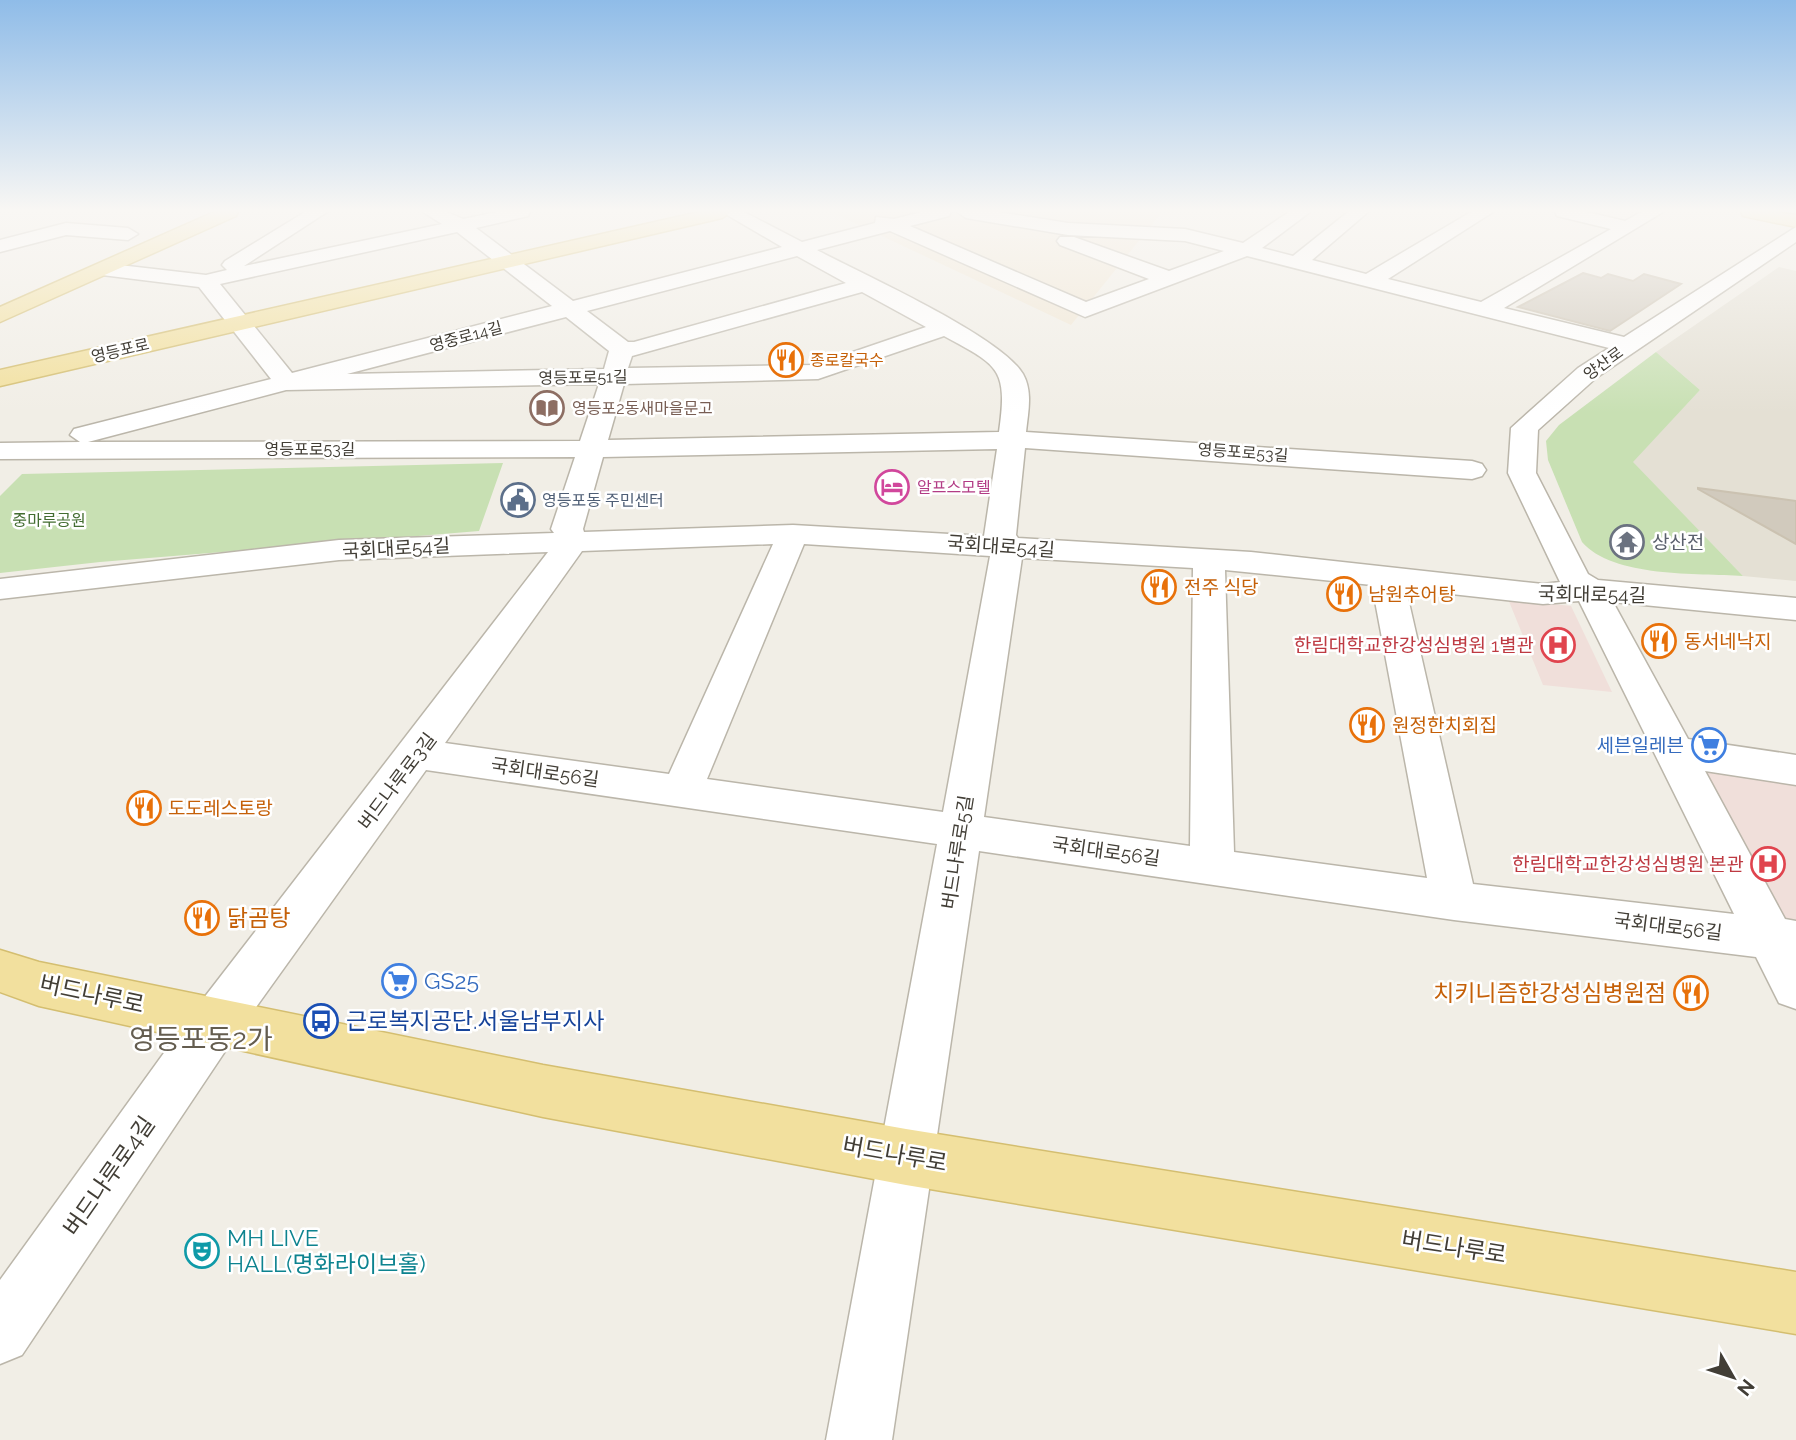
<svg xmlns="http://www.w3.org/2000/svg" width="1796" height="1440" font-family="Raleway,'Noto Sans KR',sans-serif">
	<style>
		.residential { fill: #e4e0d4 }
		.commercial { fill: #f0e6d3 }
		.medical { fill: #f0dfda }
		.green { fill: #c8e0b3 }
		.building { fill: #d1cabd; stroke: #cbc2b1; stroke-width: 2 }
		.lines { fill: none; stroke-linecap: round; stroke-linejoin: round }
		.minor-casing { stroke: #bbb6aa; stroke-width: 3 }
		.major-casing { stroke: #d4be70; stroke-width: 3 }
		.minor { fill: #fff; fill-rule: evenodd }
		.major { fill: #f2e09e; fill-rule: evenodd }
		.labels { text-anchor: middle; stroke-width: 5; stroke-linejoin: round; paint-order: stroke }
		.far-street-label { font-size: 16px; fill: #423e36; stroke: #fff }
		.far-food-label { font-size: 16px; fill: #c56008; stroke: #fff; text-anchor: start }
		.far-education-label { font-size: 16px; fill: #785e54; stroke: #fff; text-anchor: start }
		.far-hotel-label { font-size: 16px; fill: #b23c85; stroke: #fff; text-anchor: start }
		.far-service-label { font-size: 16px; fill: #4e5e75; stroke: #fff; text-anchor: start }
		.far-park-label { font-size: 16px; fill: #436d31; stroke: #fff }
		.worship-label { font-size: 19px; fill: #5b616d; stroke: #fff; text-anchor: start }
		.street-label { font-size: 19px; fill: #423e36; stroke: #fff }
		.food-label { font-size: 19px; fill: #c56008; stroke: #fff; text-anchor: start }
		.health-label { font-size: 19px; fill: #be3a42; stroke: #fff; text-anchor: end }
		.shop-label { font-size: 19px; fill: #366cbe; stroke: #fff; text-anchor: end }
		.near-food-label { font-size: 23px; fill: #c56008; stroke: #fff; text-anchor: start }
		.near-shop-label { font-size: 23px; fill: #366cbe; stroke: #fff; text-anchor: start }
		.near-street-label { font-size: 23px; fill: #423e36; stroke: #fff }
		.near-transit-label { font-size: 23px; fill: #164399; stroke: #fff; text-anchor: start }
		.near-culture-label { font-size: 23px; fill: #0d838f; stroke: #fff; text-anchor: start }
		.near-quarter-label { font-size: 28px; fill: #645d4f; stroke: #fff }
	</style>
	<rect width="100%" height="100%" fill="#f1eee6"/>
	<!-- residential -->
	<path class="residential" d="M1779 267 1796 271V581L1743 576 1632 462 1700 390 1656 352Z"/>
	<!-- commercial -->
	<path class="commercial" d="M831 212H1162L1071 325Z"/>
	<!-- medical -->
	<g class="medical">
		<path d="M1508 599 1571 606 1612 692 1543 685Z"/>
		<path d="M1692 766 1796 779V979Z"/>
	</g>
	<!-- green -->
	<g class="green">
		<path d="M1656 352 1700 390 1633 462 1743 576C1698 573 1613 578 1582 542L1548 460 1546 441 1559 425Z"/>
		<path d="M503 463 479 531 100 562 0 573V496L22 474Z"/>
	</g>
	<!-- building -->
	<g class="building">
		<path d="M1583 273 1601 278 1608 274 1633 281 1644 274 1681 284 1610 331 1518 307Z"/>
		<path d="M1698 488 1796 501V544L1698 489Z"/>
	</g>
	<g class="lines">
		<!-- minor casing -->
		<g class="minor-casing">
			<g id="minor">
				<path d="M305 212H327L244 266 442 224 423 212H447L463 219 497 212H530L528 216 476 228 573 301 782 247 722 212H744L802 242 875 223 876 217 894 219 921 212H951L949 216 910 226 1086 302 1149 279 1060 245 1057 241 1060 237H1074L1169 271 1224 251 1185 241 1068 235 966 218 957 212H998L1068 223 1185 229 1243 243 1289 212H1310L1262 248 1293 256 1348 212H1368L1312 260 1366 274 1471 212H1493L1388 279 1481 302 1611 229 1557 216 1555 212H1587L1625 221 1641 212H1663L1504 308 1624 337 1796 227V242L1596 378 1538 430 1536 473 1588 574 1598 580 1796 598V620L1613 602 1688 739 1796 755V785L1705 771 1785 919 1796 921V1009L1779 1003 1756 957 1454 920 979 851 892 1440H826L937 844 426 770 236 1035 22 1355 0 1364V1280L200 1003 548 552 339 560 0 599V579L339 540 554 533 551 529 575 457 0 459V443L80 442 70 435 74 429 271 379 199 287 102 275 92 269 102 263 206 275 227 270 222 265 225 261ZM890 231 1085 317 1247 256 1609 348 1578 368 1511 428 1508 473 1560 582 1543 584 1251 552 1018 538 1016 535 1025 448 1472 479 1482 476 1486 470 1482 464 1472 461 1026 432C1028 412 1033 392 1023 374 1001 336 862 274 817 250ZM457 232 552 306 292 373 220 284ZM797 256 846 283 634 342H628L587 311ZM862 292 926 327 815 365 628 368 632 356ZM566 317 609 351 604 369 347 374ZM944 336C999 366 1008 368 999 432L608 440 624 384 818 379ZM599 384 580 441 88 442 286 390ZM997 449 984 536 793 525 584 532 583 529 603 457ZM773 544 669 774 445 743 582 551ZM804 544 990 556 943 812 707 779ZM1022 558 1193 568 1190 846 984 817ZM1225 570 1372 585 1427 878 1234 852ZM1406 589 1543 604 1579 601 1734 914 1473 884Z"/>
				<path d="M66 223 128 228 138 234 128 240 66 235 0 252V240Z"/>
			</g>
		</g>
		<!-- major casing -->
		<g class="major-casing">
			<g id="major">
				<path d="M214 212H238L236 216 0 322V307Z"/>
				<path d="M699 212H731L722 218 0 386V370Z"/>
				<path d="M1741 212H1777L1796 215V227L1743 216Z"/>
				<path d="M0 950 39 962 543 1065 906 1129 1796 1272V1334L906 1185 543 1117 39 1006 0 992Z"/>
			</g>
		</g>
		<!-- minor -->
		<use href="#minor" class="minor"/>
		<!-- major -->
		<use href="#major" class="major"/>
	</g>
	<!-- sky -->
	<linearGradient id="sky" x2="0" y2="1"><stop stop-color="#8fbce8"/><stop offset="0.51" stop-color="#f9f7f4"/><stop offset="1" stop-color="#f9f7f4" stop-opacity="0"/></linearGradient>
	<rect width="1796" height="413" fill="url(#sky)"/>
	<!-- icons -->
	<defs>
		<g id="restaurant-ring" transform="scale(1.75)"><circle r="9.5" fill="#fff" stroke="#e8710a" stroke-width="1.5"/><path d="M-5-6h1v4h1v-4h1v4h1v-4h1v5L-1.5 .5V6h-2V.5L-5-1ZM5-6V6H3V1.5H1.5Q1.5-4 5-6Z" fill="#e8710a"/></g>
		<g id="library-ring" transform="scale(1.75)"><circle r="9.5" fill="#fff" stroke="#8d6e63" stroke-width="1.5"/><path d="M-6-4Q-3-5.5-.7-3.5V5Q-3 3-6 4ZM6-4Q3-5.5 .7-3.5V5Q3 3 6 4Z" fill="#8d6e63"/></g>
		<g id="hotel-ring" transform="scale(1.75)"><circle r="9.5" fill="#fff" stroke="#d1479c" stroke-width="1.5"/><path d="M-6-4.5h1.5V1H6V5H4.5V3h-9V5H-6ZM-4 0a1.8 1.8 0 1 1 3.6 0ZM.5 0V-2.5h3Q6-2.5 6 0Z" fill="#d1479c"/></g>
		<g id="civic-ring" transform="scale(1.75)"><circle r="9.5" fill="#fff" stroke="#5c6f8a" stroke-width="1.5"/><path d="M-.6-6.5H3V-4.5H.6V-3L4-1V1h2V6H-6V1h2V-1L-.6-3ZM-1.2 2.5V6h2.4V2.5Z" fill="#5c6f8a"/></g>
		<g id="temple-ring" transform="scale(1.75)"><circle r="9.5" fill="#fff" stroke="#6b7280" stroke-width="1.5"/><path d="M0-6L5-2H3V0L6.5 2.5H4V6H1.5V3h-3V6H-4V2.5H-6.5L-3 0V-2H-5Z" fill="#6b7280"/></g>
		<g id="hospital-ring" transform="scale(1.75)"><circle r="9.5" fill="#fff" stroke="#e0444e" stroke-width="1.5"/><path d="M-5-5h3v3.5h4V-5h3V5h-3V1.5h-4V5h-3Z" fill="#e0444e"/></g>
		<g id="supermarket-ring" transform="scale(1.75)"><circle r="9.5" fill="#fff" stroke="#3f7fe0" stroke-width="1.5"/><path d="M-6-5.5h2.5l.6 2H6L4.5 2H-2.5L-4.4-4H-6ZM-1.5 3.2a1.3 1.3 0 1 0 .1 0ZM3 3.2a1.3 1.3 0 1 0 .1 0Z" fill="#3f7fe0"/></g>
		<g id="bus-ring" transform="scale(1.75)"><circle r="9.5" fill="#fff" stroke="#1a4fb4" stroke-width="1.5"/><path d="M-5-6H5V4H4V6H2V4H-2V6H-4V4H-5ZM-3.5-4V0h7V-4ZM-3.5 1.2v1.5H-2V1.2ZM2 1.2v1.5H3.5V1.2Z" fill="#1a4fb4"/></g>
		<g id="theatre-ring" transform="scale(1.75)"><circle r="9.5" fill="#fff" stroke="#0f9aa8" stroke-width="1.5"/><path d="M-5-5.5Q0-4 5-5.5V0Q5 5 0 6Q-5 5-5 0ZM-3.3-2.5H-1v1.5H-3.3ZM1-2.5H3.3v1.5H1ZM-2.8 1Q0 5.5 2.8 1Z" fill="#0f9aa8"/></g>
	</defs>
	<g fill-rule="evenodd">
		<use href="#restaurant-ring" x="786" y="360"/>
		<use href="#library-ring" x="547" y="408"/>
		<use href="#hotel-ring" x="892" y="487"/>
		<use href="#civic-ring" x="518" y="500"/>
		<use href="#temple-ring" x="1627" y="542"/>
		<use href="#restaurant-ring" x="1159" y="587"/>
		<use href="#restaurant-ring" x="1344" y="594"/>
		<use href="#restaurant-ring" x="1659" y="641"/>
		<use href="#hospital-ring" x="1558" y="645"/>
		<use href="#restaurant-ring" x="1367" y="725"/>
		<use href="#supermarket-ring" x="1709" y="745"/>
		<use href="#restaurant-ring" x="144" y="808"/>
		<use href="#hospital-ring" x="1768" y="864"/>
		<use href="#restaurant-ring" x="202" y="918"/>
		<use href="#supermarket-ring" x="399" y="981"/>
		<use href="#restaurant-ring" x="1691" y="993"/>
		<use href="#bus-ring" x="321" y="1021"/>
		<use href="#theatre-ring" x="202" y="1251"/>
	</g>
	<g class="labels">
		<!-- far-street labels -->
		<g class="far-street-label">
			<text transform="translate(466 336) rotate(-15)" y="6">영중로14길</text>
			<text transform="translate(120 350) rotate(-13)" y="6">영등포로</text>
			<text transform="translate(1603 363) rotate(-36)" y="6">양산로</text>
			<text transform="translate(583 377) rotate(-1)" y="6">영등포로51길</text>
			<text x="310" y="455">영등포로53길</text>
			<text transform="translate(1243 452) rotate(4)" y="6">영등포로53길</text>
		</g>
		<!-- far-food labels -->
		<g class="far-food-label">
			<text x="810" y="366">종로칼국수</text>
		</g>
		<!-- far-education labels -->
		<g class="far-education-label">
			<text x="572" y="414">영등포2동새마을문고</text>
		</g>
		<!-- far-hotel labels -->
		<g class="far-hotel-label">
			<text x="917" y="493">알프스모텔</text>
		</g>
		<!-- far-service labels -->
		<g class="far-service-label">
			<text x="542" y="506">영등포동 주민센터</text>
		</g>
		<!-- far-park labels -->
		<g class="far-park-label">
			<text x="49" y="526">중마루공원</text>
		</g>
		<!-- worship labels -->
		<g class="worship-label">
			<text x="1652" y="549">상산전</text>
		</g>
		<!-- street labels -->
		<g class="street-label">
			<text transform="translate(1001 546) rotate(4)" y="7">국회대로54길</text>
			<text transform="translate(396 548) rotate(-3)" y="7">국회대로54길</text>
			<text transform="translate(1592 594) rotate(1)" y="7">국회대로54길</text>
			<text transform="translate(545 772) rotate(8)" y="7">국회대로56길</text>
			<text transform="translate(397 781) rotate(-53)" y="7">버드나루로3길</text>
			<text transform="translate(1106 851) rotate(8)" y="7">국회대로56길</text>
			<text transform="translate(957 852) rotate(-81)" y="7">버드나루로5길</text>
			<text transform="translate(1668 926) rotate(7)" y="7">국회대로56길</text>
		</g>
		<!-- food labels -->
		<g class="food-label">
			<text x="1184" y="594">전주 식당</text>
			<text x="1368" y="601">남원추어탕</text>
			<text x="1684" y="648">동서네낙지</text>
			<text x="1392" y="732">원정한치회집</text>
			<text x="168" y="815">도도레스토랑</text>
		</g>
		<!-- health labels -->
		<g class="health-label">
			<text x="1534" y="652">한림대학교한강성심병원 1별관</text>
			<text x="1744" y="871">한림대학교한강성심병원 본관</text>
		</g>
		<!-- shop labels -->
		<g class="shop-label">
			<text x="1684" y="752">세븐일레븐</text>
		</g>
		<!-- near-food labels -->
		<g class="near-food-label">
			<text x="227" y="926">닭곰탕</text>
			<text x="1666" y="1001" text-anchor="end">치키니즘한강성심병원점</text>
		</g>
		<!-- near-shop labels -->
		<g class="near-shop-label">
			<text x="424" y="989">GS25</text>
		</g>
		<!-- near-street labels -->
		<g class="near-street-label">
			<text transform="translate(92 994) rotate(12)" y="8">버드나루로</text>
			<text transform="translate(895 1154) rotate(10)" y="8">버드나루로</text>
			<text transform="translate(109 1176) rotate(-55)" y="8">버드나루로4길</text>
			<text transform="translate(1454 1247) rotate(9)" y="8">버드나루로</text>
		</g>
		<!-- near-transit labels -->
		<g class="near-transit-label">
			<text x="346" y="1029">근로복지공단.서울남부지사</text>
		</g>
		<!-- near-culture labels -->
		<g class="near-culture-label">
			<text x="227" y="1246">MH LIVE<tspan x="227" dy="26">HALL(명화라이브홀)</tspan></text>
		</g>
		<!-- near-quarter labels -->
		<g class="near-quarter-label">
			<text x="201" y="1049">영등포동2가</text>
		</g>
	</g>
	<!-- north arrow -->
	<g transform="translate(1733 1377) rotate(129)" stroke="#ffffff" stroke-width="5" paint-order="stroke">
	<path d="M0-5L12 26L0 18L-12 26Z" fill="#423e36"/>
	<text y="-10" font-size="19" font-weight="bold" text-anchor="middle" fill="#423e36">N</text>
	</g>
</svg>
